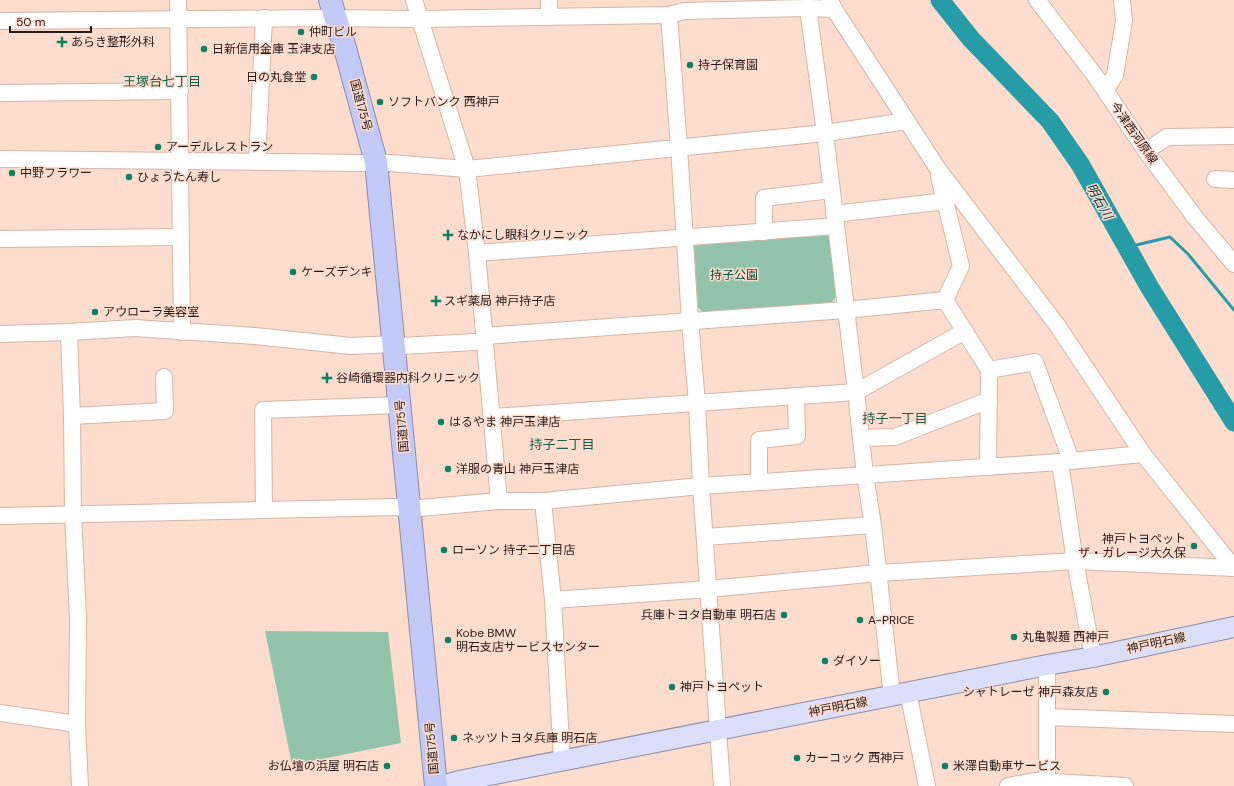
<svg xmlns="http://www.w3.org/2000/svg" width="1234" height="786" font-family="'DM Sans','Noto Sans JP',sans-serif">
	<style>
		.green { fill: #92c4ab }
		.lines { fill: none; stroke-linecap: round; stroke-linejoin: round }
		.stream { stroke: #269ca7; stroke-width: 3 }
		.river { stroke: #269ca7; stroke-width: 19 }
		.minor-casing { stroke: #d6b5a7; stroke-width: 18 }
		.major-casing { stroke: #8d8ca8; stroke-width: 22 }
		.highway-casing { stroke: #8d8ca8; stroke-width: 24 }
		.minor { stroke: #fff; stroke-width: 16 }
		.major { stroke: #dcdffa; stroke-width: 20 }
		.highway { stroke: #c4caf7; stroke-width: 22 }
		.poi-dot { fill: #0e815e; stroke: #fedcce; stroke-width: 1.5 }
		.labels { text-anchor: middle; stroke-width: 3; stroke-linejoin: round; paint-order: stroke }
		.poi-label { font-size: 12px; fill: #271a16; stroke: #fedcce; text-anchor: start }
		.street-label { font-size: 12px; fill: #271a16; stroke: #fedcce }
		.park-label { font-size: 12px; fill: #044b32; stroke: #fedcce }
		.neighbourhood-label { font-size: 13px; fill: #175e46; stroke: #fedcce }
		.water-label { font-size: 13px; font-style: italic; fill: #01373c; stroke: #fedcce }
	</style>
	<rect width="100%" height="100%" fill="#fedcce"/>
	<!-- green -->
	<g class="green">
		<path d="M824 233 829 237 836 297 832 302 703 313 698 307 694 246 700 241Z"/>
		<path d="M265 631 388 632 401 743 292 765Z"/>
	</g>
	<g class="lines">
		<!-- stream -->
		<path class="stream" d="M1128 247 1170 237 1188 254 1234 310"/>
		<!-- river -->
		<path class="river" d="M940 0 971 39 1050 121 1080 164 1150 288 1234 422"/>
		<!-- minor casing -->
		<g class="minor-casing">
			<g id="minor">
				<path d="M178 0 182 332"/>
				<path d="M414 0 467 169 477 253 499 501"/>
				<path d="M549 0V17"/>
				<path d="M830 0 834 9 938 169 1057 325 1143 454 1234 568"/>
				<path d="M1037 0 1096 77 1146 151 1194 216 1234 264"/>
				<path d="M808 8 825 133 856 392 865 475 873 525 892 696"/>
				<path d="M669 15 679 147 690 321 697 403 701 486 722 786"/>
				<path d="M0 21 322 18 420 19 669 15 684 11 808 8 834 9"/>
				<path d="M1105 91 1115 75 1124 21 1122 0"/>
				<path d="M0 93 180 91"/>
				<path d="M1146 151 1167 137 1234 136"/>
				<path d="M0 159 363 163 376 162 467 169 825 133 907 121"/>
				<path d="M257 162 264 18"/>
				<path d="M1215 179 1234 180"/>
				<path d="M834 214 946 201"/>
				<path d="M764 232V198L831 190"/>
				<path d="M0 239 181 237"/>
				<path d="M477 253 836 226"/>
				<path d="M945 300 989 370 988 467"/>
				<path d="M69 332 72 416 73 514 78 619 77 724 80 786"/>
				<path d="M0 334 69 332 135 328 255 336 351 346 394 344"/>
				<path d="M484 336 846 310 945 300 961 266 939 176"/>
				<path d="M400 346 475 342"/>
				<path d="M989 370 1035 362 1071 460"/>
				<path d="M72 416 165 411 164 377"/>
				<path d="M492 417 856 392 965 331"/>
				<path d="M861 438 895 437 989 400"/>
				<path d="M1060 462 1075 561 1093 657"/>
				<path d="M759 482V440L797 436 796 396"/>
				<path d="M543 501 553 600 562 761"/>
				<path d="M264 510 263 410 400 405"/>
				<path d="M0 516 396 507 409 509 499 501H543L701 486 1060 462 1143 454"/>
				<path d="M705 537 873 525"/>
				<path d="M553 600 709 589 879 573 1075 561 1234 568"/>
				<path d="M1047 665V786"/>
				<path d="M908 692 927 786"/>
				<path d="M0 713 77 724"/>
				<path d="M1047 717 1234 724"/>
				<path d="M1008 786 1035 781 1125 786"/>
			</g>
		</g>
		<!-- major casing -->
		<g class="major-casing">
			<path id="major" d="M442 786 459 781 1047 665 1093 657 1234 627"/>
		</g>
		<!-- highway casing -->
		<g class="highway-casing">
			<path id="highway" d="M330 0 345 48 376 162 436 786"/>
		</g>
		<!-- minor -->
		<use href="#minor" class="minor"/>
		<!-- major -->
		<use href="#major" class="major"/>
		<!-- highway -->
		<use href="#highway" class="highway"/>
	</g>
	<!-- markers -->
	<g class="poi-dot">
		<circle cx="301" cy="32" r="4"/>
		<path d="M60 36h4v4h4v4h-4v4h-4v-4h-4v-4h4z"/>
		<circle cx="204" cy="49" r="4"/>
		<circle cx="690" cy="65" r="4"/>
		<circle cx="314" cy="77" r="4"/>
		<circle cx="380" cy="102" r="4"/>
		<circle cx="158" cy="147" r="4"/>
		<circle cx="12" cy="173" r="4"/>
		<circle cx="129" cy="177" r="4"/>
		<path d="M446 229h4v4h4v4h-4v4h-4v-4h-4v-4h4z"/>
		<circle cx="293" cy="272" r="4"/>
		<path d="M434 295h4v4h4v4h-4v4h-4v-4h-4v-4h4z"/>
		<circle cx="95" cy="312" r="4"/>
		<path d="M325 372h4v4h4v4h-4v4h-4v-4h-4v-4h4z"/>
		<circle cx="441" cy="422" r="4"/>
		<circle cx="448" cy="469" r="4"/>
		<circle cx="1194" cy="546" r="4"/>
		<circle cx="444" cy="550" r="4"/>
		<circle cx="784" cy="615" r="4"/>
		<circle cx="860" cy="620" r="4"/>
		<circle cx="1014" cy="637" r="4"/>
		<circle cx="448" cy="640" r="4"/>
		<circle cx="825" cy="661" r="4"/>
		<circle cx="672" cy="687" r="4"/>
		<circle cx="1106" cy="692" r="4"/>
		<circle cx="454" cy="738" r="4"/>
		<circle cx="797" cy="758" r="4"/>
		<circle cx="387" cy="766" r="4"/>
		<circle cx="945" cy="766" r="4"/>
	</g>
	<g class="labels">
		<!-- poi labels -->
		<g class="poi-label">
			<text x="309" y="36">仲町ビル</text>
			<text x="71" y="46">あらき整形外科</text>
			<text x="212" y="53">日新信用金庫 玉津支店</text>
			<text x="698" y="69">持子保育園</text>
			<text x="306" y="81" text-anchor="end">日の丸食堂</text>
			<text x="388" y="106">ソフトバンク 西神戸</text>
			<text x="166" y="151">アーデルレストラン</text>
			<text x="20" y="177">中野フラワー</text>
			<text x="137" y="181">ひょうたん寿し</text>
			<text x="457" y="239">なかにし眼科クリニック</text>
			<text x="301" y="276">ケーズデンキ</text>
			<text x="444" y="305">スギ薬局 神戸持子店</text>
			<text x="103" y="316">アウローラ美容室</text>
			<text x="336" y="382">谷崎循環器内科クリニック</text>
			<text x="449" y="426">はるやま 神戸玉津店</text>
			<text x="456" y="473">洋服の青山 神戸玉津店</text>
			<text x="1186" y="543" text-anchor="end">神戸トヨペット<tspan x="1186" dy="14">ザ・ガレージ大久保</tspan></text>
			<text x="452" y="554">ローソン 持子二丁目店</text>
			<text x="776" y="619" text-anchor="end">兵庫トヨタ自動車 明石店</text>
			<text x="868" y="624">A-PRICE</text>
			<text x="456" y="637">Kobe BMW<tspan x="456" dy="14">明石支店サービスセンター</tspan></text>
			<text x="1022" y="641">丸亀製麺 西神戸</text>
			<text x="833" y="665">ダイソー</text>
			<text x="680" y="691">神戸トヨペット</text>
			<text x="1098" y="696" text-anchor="end">シャトレーゼ 神戸森友店</text>
			<text x="462" y="742">ネッツトヨタ兵庫 明石店</text>
			<text x="805" y="762">カーコック 西神戸</text>
			<text x="379" y="770" text-anchor="end">お仏壇の浜屋 明石店</text>
			<text x="953" y="770">米澤自動車サービス</text>
		</g>
		<!-- street labels -->
		<g class="street-label">
			<text transform="translate(361 105) rotate(75)" y="4">国道175号</text>
			<text transform="translate(1134 133) rotate(55)" y="4">今津西河原線</text>
			<text transform="translate(402 426) rotate(-95)" y="4">国道175号</text>
			<text transform="translate(1156 643) rotate(-12)" y="4">神戸明石線</text>
			<text transform="translate(838 707) rotate(-11)" y="4">神戸明石線</text>
			<text transform="translate(432 748) rotate(-95)" y="4">国道175号</text>
		</g>
		<!-- park labels -->
		<g class="park-label">
			<text x="734" y="279">持子公園</text>
		</g>
		<!-- neighbourhood labels -->
		<g class="neighbourhood-label">
			<text x="162" y="86">王塚台七丁目</text>
			<text x="895" y="423">持子一丁目</text>
			<text x="562" y="449">持子二丁目</text>
		</g>
		<!-- water labels -->
		<g class="water-label">
			<text transform="translate(1100 201) rotate(60)" y="5">明石川</text>
		</g>
	</g>
	<!-- scale -->
	<path d="M10 26v6h81v-6" fill="none" stroke="#271a16" stroke-width="2"/>
	<text x="16" y="26" font-size="12" fill="#271a16" stroke="#fedcce" stroke-width="3" paint-order="stroke">50 m</text>
</svg>
